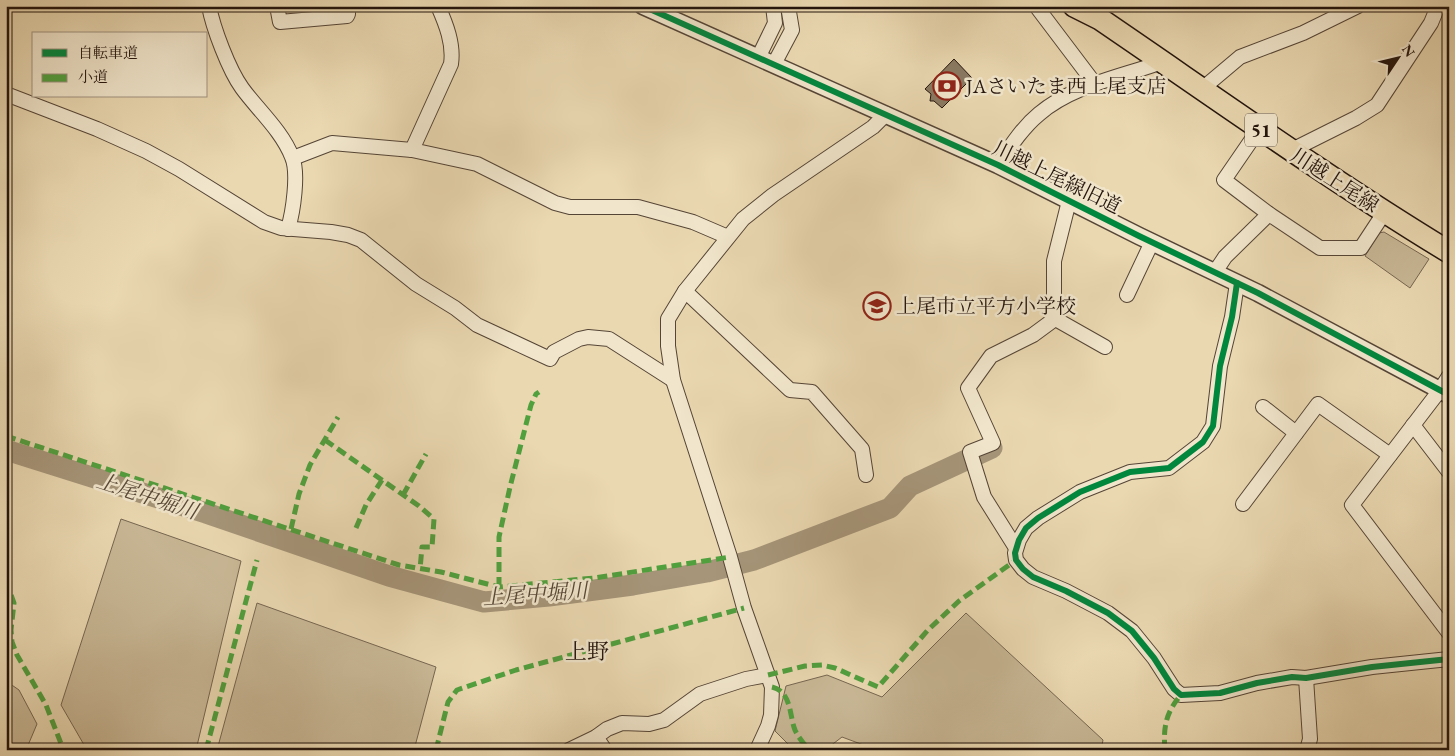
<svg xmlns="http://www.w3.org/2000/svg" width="1455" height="756" font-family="'EB Garamond','Noto Serif JP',serif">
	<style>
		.green { fill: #c8b795; stroke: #766651 }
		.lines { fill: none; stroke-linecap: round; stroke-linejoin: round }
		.river { stroke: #a69579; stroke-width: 21 }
		.building { fill: #8a7a62; stroke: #23140d }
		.minor-casing { stroke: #554536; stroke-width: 16 }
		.tertiary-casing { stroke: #554536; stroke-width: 19 }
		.primary-casing { stroke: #23140d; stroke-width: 24 }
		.minor { stroke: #f1e6cc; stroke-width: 14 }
		.tertiary { stroke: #f1e6cc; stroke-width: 16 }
		.primary { stroke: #ead8b1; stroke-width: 21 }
		.quiet { stroke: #50a03e; stroke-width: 5; stroke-dasharray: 10 5; stroke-linecap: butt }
		.cycleway-casing { stroke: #f1e6cc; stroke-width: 9 }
		.cycleway { stroke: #00873e; stroke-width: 6 }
		.labels { text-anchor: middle; stroke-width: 5; stroke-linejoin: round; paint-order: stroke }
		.shield { fill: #f1e6cc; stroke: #615346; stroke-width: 1 }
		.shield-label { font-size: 19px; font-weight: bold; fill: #23140d }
		.poi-label { font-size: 20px; fill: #23140d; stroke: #f1e6cc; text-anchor: start }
		.street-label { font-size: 20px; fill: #23140d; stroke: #f1e6cc }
		.water-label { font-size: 21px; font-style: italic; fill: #574838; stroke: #f1e6cc }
		.quarter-label { font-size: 22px; fill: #23140d; stroke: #f1e6cc }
	</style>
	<rect width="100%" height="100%" fill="#ead8b1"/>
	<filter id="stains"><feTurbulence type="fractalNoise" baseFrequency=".004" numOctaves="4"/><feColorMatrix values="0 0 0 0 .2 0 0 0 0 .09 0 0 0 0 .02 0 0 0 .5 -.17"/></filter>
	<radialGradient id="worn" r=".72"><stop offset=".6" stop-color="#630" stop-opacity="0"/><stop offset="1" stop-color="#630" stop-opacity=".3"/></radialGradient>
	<!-- green -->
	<g class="green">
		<path d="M1384 232 1429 259 1410 288 1365 256 1379 233Z"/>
		<path d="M121 519 241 561 196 750H87L61 705Z"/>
		<path d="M257 603 436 667 414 750H217Z"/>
		<path d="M966 613 1103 740 1101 750H877L842 737 825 750H794L775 731 786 686 827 675 882 697Z"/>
		<path d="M6 681 19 690 37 724 26 750H6Z"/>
	</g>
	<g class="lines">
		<!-- river -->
		<path class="river" d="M6 450 206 513 389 576 484 602 549 596 633 585 707 572 754 560 890 508 910 486 992 448"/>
	</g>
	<!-- building -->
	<path class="building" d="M954 59 972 78 942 108 934 101H930L931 94 925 89Z"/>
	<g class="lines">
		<!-- minor casing -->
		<g class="minor-casing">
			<g id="minor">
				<path d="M209 6C213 28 229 70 242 88 258 110 282 131 292 157 299 173 293 212 288 229"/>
				<path d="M277 6 280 22 347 16 348 14V6"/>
				<path d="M1036 6 1095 84"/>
				<path d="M758 58 775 23 773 6"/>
				<path d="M774 64 792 30 788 6"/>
				<path d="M1202 89 1240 57 1303 33 1358 6"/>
				<path d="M6 94 97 129 146 151 179 169 264 222 281 228 331 232 348 235 361 240 416 284 455 308 477 325 550 359 554 352 579 339 588 337 609 339 673 380"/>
				<path d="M1259 129 1224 180 1269 214 1320 248H1361L1384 213"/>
				<path d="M412 150 451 64C454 44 446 24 438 6"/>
				<path d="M1290 151 1356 118 1377 105 1431 23 1438 6"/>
				<path d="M293 158 332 143 412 150 477 164 555 203 570 207H638L693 222 728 237"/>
				<path d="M998 165C1010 147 1022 128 1039 114 1073 85 1121 77 1162 62"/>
				<path d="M1215 272 1225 257 1269 214"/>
				<path d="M1237 283 1232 317 1220 366 1213 426 1203 442 1169 468 1130 472 1080 492 1038 518 1026 528 1019 540 1015 553 1016 560 1023 569 1033 577 1066 591 1108 613 1132 631 1154 658 1174 689 1181 695 1220 693 1257 683 1292 677 1306 678 1372 667 1449 659"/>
				<path d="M685 291 790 390 812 392 862 449 866 475"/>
				<path d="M1127 295 1152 242"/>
				<path d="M1052 317 1105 347"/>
				<path d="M1449 376 1440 390 1352 505 1449 633"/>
				<path d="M1263 407 1296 433"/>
				<path d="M1413 425 1449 472"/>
				<path d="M1243 504 1318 404 1390 455"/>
				<path d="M1016 548 984 497 970 452 993 443 968 388 991 356 1033 335 1052 321 1054 293V261L1069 201"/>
				<path d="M1306 678 1310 739 1307 750"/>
				<path d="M596 737 605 750"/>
				<path d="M569 750 596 737 607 729 622 723 649 724 664 720 700 694 746 679 768 675"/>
				<path d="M757 750 768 726 771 715 772 687 744 608 730 557 673 380 668 346V319L685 291 743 219 773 195 873 127 886 114"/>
			</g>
		</g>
		<!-- tertiary casing -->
		<g class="tertiary-casing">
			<path id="tertiary" d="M643 6 998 165 1139 236 1258 293 1449 395"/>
		</g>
		<!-- primary casing -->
		<g class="primary-casing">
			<path id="primary" d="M1074 6 1100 19C1216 98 1329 179 1449 252"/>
		</g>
		<!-- minor -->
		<use href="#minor" class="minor"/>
		<!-- tertiary -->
		<use href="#tertiary" class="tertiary"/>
		<!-- primary -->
		<use href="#primary" class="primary"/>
		<!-- quiet -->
		<g class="quiet">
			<path d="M6 436 399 565 441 572 499 587 594 578 730 557"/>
			<path d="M325 440 419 506 434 519 432 547H422L420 569"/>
			<path d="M403 495 426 454"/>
			<path d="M356 528 366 505 382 480"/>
			<path d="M291 529 299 494 310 465 338 417"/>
			<path d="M6 581 14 603 11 630 12 642 17 655 46 705 62 746 66 750"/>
			<path d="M499 587V537L510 487 531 405 536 394 539 392"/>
			<path d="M768 675 805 666 822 665 835 668 878 687 928 630 959 601 1016 560"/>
			<path d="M772 687C792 692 789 715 795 730 798 737 804 744 809 750"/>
			<path d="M206 750 257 560"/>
			<path d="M436 750 448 702 457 690 516 670 744 608"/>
			<path d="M1165 750C1163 727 1166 712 1181 695"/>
		</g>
		<!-- cycleway casing -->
		<g class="cycleway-casing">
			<g id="cycleway">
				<path d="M643 6 998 165 1139 236 1258 293 1449 395"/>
				<path d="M1237 283 1232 317 1220 366 1213 426 1203 442 1169 468 1130 472 1080 492 1038 518 1026 528 1019 540 1015 553 1016 560 1023 569 1033 577 1066 591 1108 613 1132 631 1154 658 1174 689 1181 695 1220 693 1257 683 1292 677 1306 678 1372 667 1449 659"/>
			</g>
		</g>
		<!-- cycleway -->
		<use href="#cycleway" class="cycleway"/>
	</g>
	<!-- icons -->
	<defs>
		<g id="bank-ring" transform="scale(1.4375)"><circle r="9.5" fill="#f1e6cc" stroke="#8f2418" stroke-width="1.5"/><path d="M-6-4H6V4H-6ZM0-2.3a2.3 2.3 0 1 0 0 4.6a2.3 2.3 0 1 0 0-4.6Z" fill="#8f2418"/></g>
		<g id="school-ring" transform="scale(1.4375)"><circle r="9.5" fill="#f1e6cc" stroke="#8f2418" stroke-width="1.5"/><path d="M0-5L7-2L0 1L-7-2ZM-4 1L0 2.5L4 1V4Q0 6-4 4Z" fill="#8f2418"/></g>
	</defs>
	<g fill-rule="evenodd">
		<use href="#bank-ring" x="947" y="86"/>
		<use href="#school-ring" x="877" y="306"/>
	</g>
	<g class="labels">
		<!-- shield labels -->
		<rect class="shield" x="1245" y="113.5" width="32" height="33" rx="4"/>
		<g class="shield-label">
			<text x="1261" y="137">51</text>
		</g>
		<!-- poi labels -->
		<g class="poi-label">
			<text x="966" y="93">JAさいたま西上尾支店</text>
			<text x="896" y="313">上尾市立平方小学校</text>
		</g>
		<!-- street labels -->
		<g class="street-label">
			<text transform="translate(1057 177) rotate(26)" y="7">川越上尾線旧道</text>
			<text transform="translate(1335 180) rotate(33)" y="7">川越上尾線</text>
		</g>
		<!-- water labels -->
		<g class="water-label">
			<text transform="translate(147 496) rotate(18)" y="7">上尾中堀川</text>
			<text transform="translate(535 594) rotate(-4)" y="7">上尾中堀川</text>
		</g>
		<!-- quarter labels -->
		<g class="quarter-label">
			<text x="587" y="659">上野</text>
		</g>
	</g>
	<!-- margin -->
	<rect width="1455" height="756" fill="none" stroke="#ead8b1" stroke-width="25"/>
	<rect x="8" y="8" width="1440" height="741" fill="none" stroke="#23140d" stroke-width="2.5"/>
	<rect x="12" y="12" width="1430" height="731" fill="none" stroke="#23140d"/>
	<!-- legend -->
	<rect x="32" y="32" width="175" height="65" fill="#f1e6cc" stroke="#9f9280"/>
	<rect x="42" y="49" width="25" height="8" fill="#00873e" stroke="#9f9280"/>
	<text x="78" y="58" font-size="15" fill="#23140d">自転車道</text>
	<rect x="42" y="74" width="25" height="8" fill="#50a03e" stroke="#9f9280"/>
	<text x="78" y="82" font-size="15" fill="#23140d">小道</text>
	<!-- north arrow -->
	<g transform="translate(1398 58) rotate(55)" stroke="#f1e6cc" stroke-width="4" paint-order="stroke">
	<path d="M0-4L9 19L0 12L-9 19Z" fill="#23140d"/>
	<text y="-8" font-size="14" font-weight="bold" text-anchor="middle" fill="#23140d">N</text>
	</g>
	<rect width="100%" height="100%" filter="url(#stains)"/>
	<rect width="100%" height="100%" fill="url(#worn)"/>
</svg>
